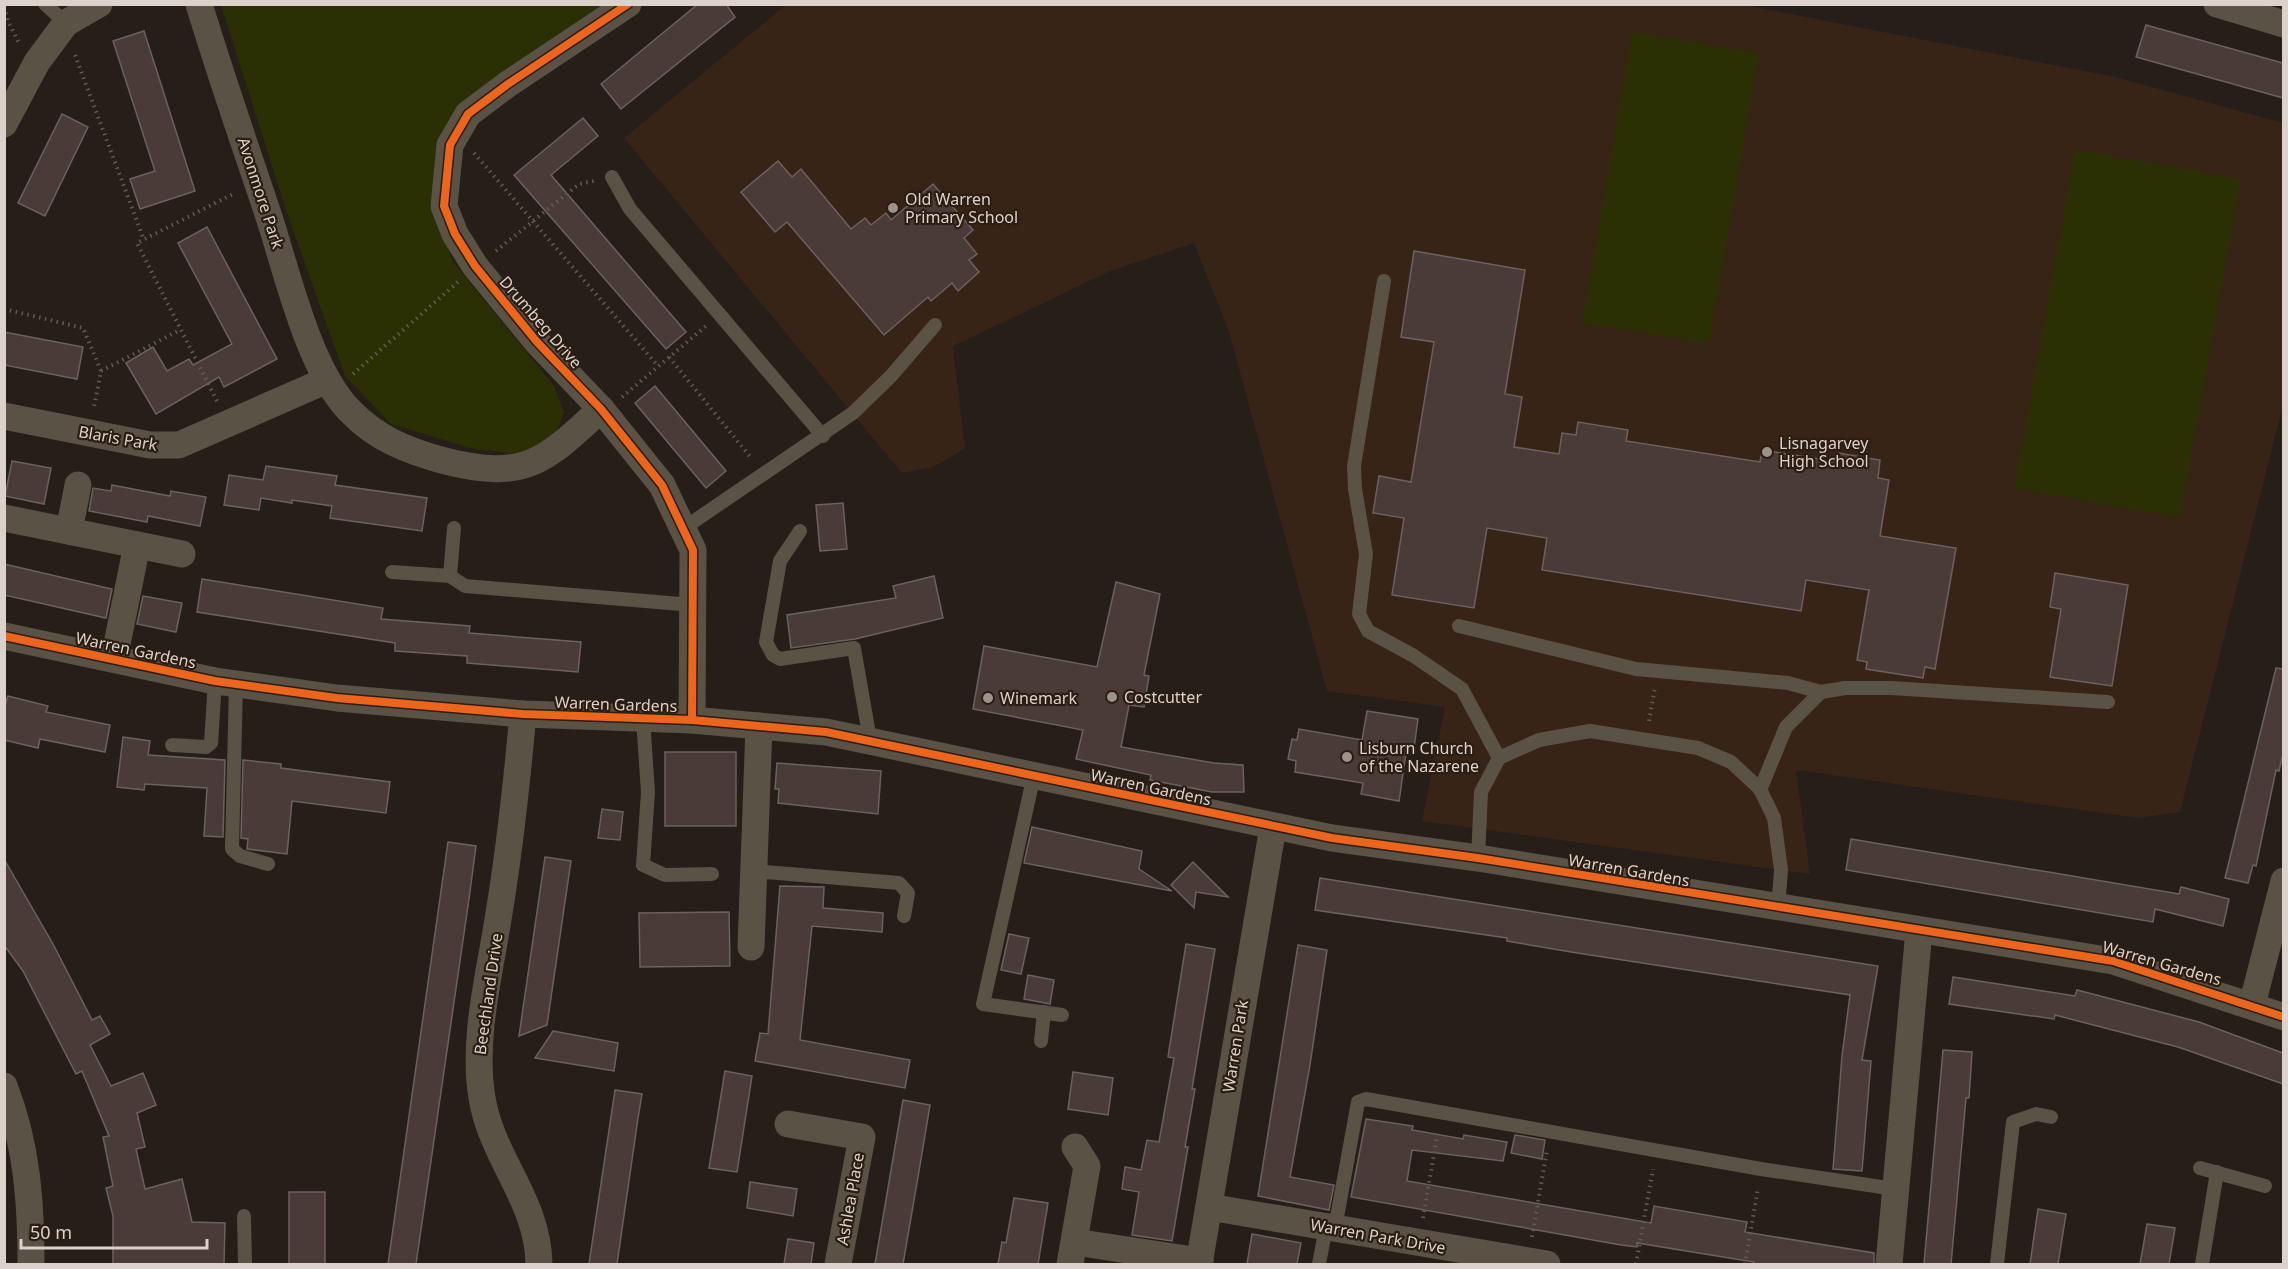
<svg xmlns="http://www.w3.org/2000/svg" width="2288" height="1269" font-family="'Noto Sans',sans-serif">
	<style>
		.built { fill: #372417 }
		.green { fill: #2b2f04 }
		.building { fill: #4a3a38; stroke: #6b625f; stroke-width: 1.5 }
		.lines { fill: none; stroke-linecap: round; stroke-linejoin: round }
		.path { stroke: #625b51; stroke-width: 4; stroke-dasharray: 1.5 4.5; stroke-linecap: butt }
		.service { stroke: #595245; stroke-width: 14 }
		.minor { stroke: #595245; stroke-width: 27 }
		.cycleway-casing { stroke: #2c1d13; stroke-width: 11 }
		.cycleway { stroke: #eb651d; stroke-width: 8 }
		.poi-dot { fill: #9c938d; stroke: #2c1d13; stroke-width: 2 }
		.labels { text-anchor: middle; stroke-width: 4.5; stroke-linejoin: round; paint-order: stroke }
		.street-label { font-size: 16px; fill: #dcd2cb; stroke: #2c1d13 }
		.poi-label { font-size: 16px; fill: #dcd2cb; stroke: #2c1d13; text-anchor: start }
	</style>
	<rect width="100%" height="100%" fill="#261e19"/>
	<!-- built -->
	<path class="built" d="M787 4 1744 5 2116 77 2283 123V405L2180 812 2138 818 1796 770 1810 874 1422 821 1445 707 1327 691 1229 332 1194 243 1110 271 953 346 965 449 933 467 902 473 624 138Z"/>
	<!-- green -->
	<g class="green">
		<path d="M221 5H612L484 89 431 197 453 262 554 386 564 412 555 436 519 454 474 449 391 424 345 376 288 216Z"/>
		<path d="M1632 32 1759 53 1709 344 1582 323Z"/>
		<path d="M2075 149 2241 179 2180 518 2014 488Z"/>
	</g>
	<!-- building -->
	<g class="building">
		<path d="M698 4H726L735 17 621 109 601 84Z"/>
		<path d="M2146 25 2283 63V98L2136 57Z"/>
		<path d="M144 31 195 191 140 209 130 179 155 171 113 41Z"/>
		<path d="M62 114 88 127 45 216 18 203Z"/>
		<path d="M583 118 598 136 551 175 686 332 666 349 514 175Z"/>
		<path d="M778 161 792 177 801 169 851 229 865 218 871 225 886 213 891 220 933 184 973 230 964 238 977 254 969 260 979 272 958 291 952 283 931 301 928 297 884 335 787 222 775 232 741 192Z"/>
		<path d="M207 227 277 359 224 387 219 377 156 414 126 363 153 347 167 371 189 359 193 365 232 344 178 243Z"/>
		<path d="M1414 251 1525 270 1505 394 1522 397 1514 447 1559 454 1562 433 1576 435 1578 422 1628 430 1626 441 1760 462 1762 450 1838 462 1839 453 1880 460 1878 478 1889 480 1880 536 1956 548 1935 669 1925 667 1923 678 1866 669 1867 662 1857 660 1869 590 1806 580 1801 611 1542 570 1547 538 1487 528 1474 608 1392 595 1404 518 1373 513 1379 476 1411 482 1434 342 1401 337Z"/>
		<path d="M4 332 83 347 77 379 4 365Z"/>
		<path d="M655 386 726 471 706 488 635 403Z"/>
		<path d="M12 461 51 468 44 504 5 496Z"/>
		<path d="M266 466 337 476 335 485 427 498 422 531 330 518 332 506 292 500V503L261 498 259 510 224 505 229 475 263 480Z"/>
		<path d="M112 485 170 496 171 491 206 497 200 526 148 516 147 522 89 511 93 488 111 491Z"/>
		<path d="M843 503 847 549 820 551 816 505Z"/>
		<path d="M4 564 112 589 106 618 4 595Z"/>
		<path d="M2055 573 2128 585 2112 686 2050 677 2061 609 2050 607Z"/>
		<path d="M934 576 943 618 855 639 791 648 787 615 896 598 893 586Z"/>
		<path d="M202 579 383 608 381 619 470 626 469 633 581 642 578 672 467 663V656L395 651V643L197 612Z"/>
		<path d="M1116 582 1160 594 1144 675 1149 676 1144 707 1129 705 1121 747 1214 763 1243 765 1244 792H1212L1150 780 1151 775 1076 759 1083 730 973 709 984 646 1097 667Z"/>
		<path d="M143 596 182 603 176 632 137 624Z"/>
		<path d="M2276 668 2283 669V754L2279 771 2276 770 2256 866 2253 865 2248 883 2225 878Z"/>
		<path d="M8 696 48 706 46 712 110 725 105 752 40 739 38 748 4 740V708Z"/>
		<path d="M1367 711 1418 719 1413 755 1406 753 1399 801 1361 794 1363 783 1295 772 1296 761 1288 759 1292 739 1297 740 1299 729 1362 740Z"/>
		<path d="M123 737 150 741 148 755 225 760 223 837 204 836 207 788 145 784 144 790 117 787Z"/>
		<rect x="665" y="752" width="71" height="74"/>
		<path d="M243 760 281 764V768L390 782 386 813 292 801 287 854 247 849 248 839 241 838Z"/>
		<path d="M777 763 881 771 878 814 778 803 779 789H775Z"/>
		<path d="M602 809 623 812 620 840 598 838Z"/>
		<path d="M1032 827 1142 851 1139 869 1172 891 1024 863Z"/>
		<path d="M1851 839 2179 894 2181 887 2229 899 2223 926 2155 909 2153 922 1846 870Z"/>
		<path d="M448 842 476 846 469 899 416 1264H388Z"/>
		<path d="M545 857 571 861 561 929 547 1025 519 1036Z"/>
		<path d="M4 859 53 944 92 1020 100 1016 110 1034 90 1045 111 1086 143 1073 156 1105 137 1113 145 1147 136 1149 145 1189 182 1179 192 1222 225 1223 224 1264H113V1216L106 1188 113 1186 103 1137 109 1136 82 1071 76 1074 23 971 4 945Z"/>
		<path d="M1193 862 1228 897 1196 892 1194 908 1171 885Z"/>
		<path d="M1320 878 1878 966 1862 1060 1871 1061 1862 1171 1833 1169 1842 1056 1850 995 1571 952 1507 941V938L1315 910Z"/>
		<path d="M780 886 824 887 823 908 883 913 882 932 812 926 800 1040 910 1060 905 1088 755 1061 760 1033 768 1034Z"/>
		<path d="M729 912 730 966 640 967 639 913Z"/>
		<path d="M1009 934 1029 938 1021 974 1001 970Z"/>
		<path d="M1186 944 1215 949 1192 1089H1195L1185 1147H1188L1172 1241 1132 1235 1139 1192 1122 1189 1125 1167 1141 1170 1147 1140 1159 1142 1174 1058 1168 1057Z"/>
		<path d="M1298 945 1327 950 1310 1065 1290 1177 1334 1185 1329 1210 1258 1196Z"/>
		<path d="M1028 975 1054 980 1050 1004 1024 999Z"/>
		<path d="M1953 977 2075 996 2077 990 2199 1022 2283 1053V1084L2178 1047 2055 1015 2054 1019 1949 1004Z"/>
		<path d="M553 1031 618 1043 614 1071 535 1058Z"/>
		<path d="M1943 1050 1972 1052 1969 1098H1966L1951 1264H1924Z"/>
		<path d="M725 1071 752 1076 737 1172 709 1168Z"/>
		<path d="M1073 1072 1113 1078 1108 1115 1068 1109Z"/>
		<path d="M615 1090 642 1094 638 1118 617 1264H589Z"/>
		<path d="M903 1100 930 1105 918 1177 903 1264H875Z"/>
		<path d="M1366 1119 1413 1126 1412 1130 1463 1139 1464 1135 1507 1142 1503 1161 1412 1150 1407 1181 1651 1223 1654 1206 1747 1222 1745 1232 1874 1253V1264H1753L1754 1262 1637 1243V1247L1621 1245 1351 1197Z"/>
		<path d="M1515 1135 1545 1140 1542 1159 1511 1153Z"/>
		<path d="M750 1182 797 1189 793 1216 747 1208Z"/>
		<rect x="289" y="1192" width="36" height="72"/>
		<path d="M1014 1198 1048 1203 1038 1264H998L1002 1242 1006 1243Z"/>
		<path d="M2038 1209 2066 1214 2058 1264H2030Z"/>
		<path d="M2147 1224 2175 1228 2169 1264H2140Z"/>
		<path d="M1252 1234 1301 1243 1297 1264H1247Z"/>
		<path d="M788 1239 814 1243 811 1264H784Z"/>
	</g>
	<g class="lines">
		<!-- path -->
		<g class="path">
			<path d="M4 7 8 21 19 43"/>
			<path d="M75 55 144 240"/>
			<path d="M474 153 658 366"/>
			<path d="M496 251 579 184 594 181"/>
			<path d="M4 309 83 328 101 371 94 407"/>
			<path d="M669 357 752 459"/>
			<path d="M101 371 180 330"/>
			<path d="M353 374 458 282"/>
			<path d="M622 397 706 326"/>
			<path d="M217 401 137 243 235 193"/>
			<path d="M1649 721 1655 687"/>
			<path d="M1423 1218 1438 1131"/>
			<path d="M1532 1237 1547 1150"/>
			<path d="M1636 1264 1653 1169"/>
			<path d="M1745 1264 1758 1188"/>
		</g>
		<!-- service -->
		<g class="service">
			<path d="M45 4 66 23"/>
			<path d="M612 177 630 209 823 436"/>
			<path d="M1384 281 1354 466 1355 489 1366 554 1359 614 1368 631 1414 656 1462 689 1499 758"/>
			<path d="M684 528 853 413 891 376 935 325"/>
			<path d="M800 531 780 561 766 642 773 655 780 659 854 648 870 740"/>
			<path d="M392 572 450 576 465 586 693 605"/>
			<path d="M450 576 454 528"/>
			<path d="M1459 626 1636 669 1788 683 1821 692"/>
			<path d="M236 684 232 849 240 856 268 864"/>
			<path d="M643 719 648 792 643 865 665 875 712 874"/>
			<path d="M172 745 206 747 211 743 215 681"/>
			<path d="M1034 775 983 1004 1062 1015"/>
			<path d="M1760 790 1786 727 1821 692 1845 688H1891L2108 702"/>
			<path d="M1478 858 1481 792 1499 758 1539 740 1590 731 1698 748 1731 762 1760 789 1774 818 1781 870 1778 908"/>
			<path d="M753 871 899 883 908 893 904 916"/>
			<path d="M1041 1041 1044 1012"/>
			<path d="M2200 1168 2265 1186"/>
			<path d="M244 1216 245 1264"/>
			<path d="M1335 1228 1358 1102 1366 1099 1761 1169 1895 1189"/>
			<path d="M1319 1264 1326 1227"/>
			<path d="M1997 1264 2013 1122 2036 1114 2051 1117"/>
			<path d="M2202 1264 2217 1172"/>
		</g>
		<!-- minor -->
		<g class="minor">
			<path d="M199 4C221 77 246 148 270 220 288 276 309 369 350 411 377 439 408 451 445 461 525 481 544 462 601 409"/>
			<path d="M628 4 508 84 468 114 450 145 444 206 455 234 475 266 537 342 601 409 662 485 693 550 692 720"/>
			<path d="M2217 4 2284 24"/>
			<path d="M4 124 37 62 66 23 99 4"/>
			<path d="M4 416 150 445H179L327 380"/>
			<path d="M4 518 182 554"/>
			<path d="M69 531 78 485"/>
			<path d="M4 636 215 681 337 698 523 714 692 720 826 732 1332 838 1478 858 2113 961 2284 1017"/>
			<path d="M114 659 137 545"/>
			<path d="M523 714C517 780 510 847 499 913 490 973 472 1038 482 1098 492 1159 538 1200 539 1264"/>
			<path d="M751 947 759 726"/>
			<path d="M2252 1005 2284 881"/>
			<path d="M4 1086C27 1144 31 1203 31 1264"/>
			<path d="M788 1124 862 1137 838 1264"/>
			<path d="M1209 1207 1547 1264"/>
			<path d="M1075 1242 1200 1261"/>
			<path d="M1070 1264 1087 1166 1075 1147"/>
			<path d="M1199 1264 1273 827"/>
			<path d="M1889 1264 1919 930"/>
		</g>
		<!-- cycleway casing -->
		<g class="cycleway-casing">
			<g id="cycleway">
				<path d="M628 4 508 84 468 114 450 145 444 206 455 234 475 266 537 342 601 409 662 485 693 550 692 720"/>
				<path d="M4 636 215 681 337 698 523 714 692 720 826 732 1332 838 1478 858 2113 961 2284 1017"/>
			</g>
		</g>
		<!-- cycleway -->
		<use href="#cycleway" class="cycleway"/>
	</g>
	<!-- markers -->
	<g class="poi-dot">
		<circle cx="893" cy="208" r="6"/>
		<circle cx="1767" cy="452" r="6"/>
		<circle cx="1112" cy="697" r="6"/>
		<circle cx="988" cy="698" r="6"/>
		<circle cx="1347" cy="757" r="6"/>
	</g>
	<g class="labels">
		<!-- street labels -->
		<g class="street-label">
			<text transform="translate(261 193) rotate(72)" y="6">Avonmore Park</text>
			<text transform="translate(541 322) rotate(49)" y="6">Drumbeg Drive</text>
			<text transform="translate(118 438) rotate(10)" y="6">Blaris Park</text>
			<text transform="translate(136 650) rotate(12)" y="6">Warren Gardens</text>
			<text transform="translate(616 704) rotate(2)" y="6">Warren Gardens</text>
			<text transform="translate(1151 787) rotate(12)" y="6">Warren Gardens</text>
			<text transform="translate(1629 870) rotate(10)" y="6">Warren Gardens</text>
			<text transform="translate(2162 963) rotate(16)" y="6">Warren Gardens</text>
			<text transform="translate(488 994) rotate(-82)" y="6">Beechland Drive</text>
			<text transform="translate(1235 1046) rotate(-81)" y="6">Warren Park</text>
			<text transform="translate(850 1199) rotate(-80)" y="6">Ashlea Place</text>
			<text transform="translate(1378 1236) rotate(10)" y="6">Warren Park Drive</text>
		</g>
		<!-- poi labels -->
		<g class="poi-label">
			<text x="905" y="205">Old Warren<tspan x="905" dy="18">Primary School</tspan></text>
			<text x="1779" y="449">Lisnagarvey<tspan x="1779" dy="18">High School</tspan></text>
			<text x="1124" y="703">Costcutter</text>
			<text x="1000" y="704">Winemark</text>
			<text x="1359" y="754">Lisburn Church<tspan x="1359" dy="18">of the Nazarene</tspan></text>
		</g>
	</g>
	<!-- border -->
	<rect width="2288" height="1269" fill="none" stroke="#dcd2cb" stroke-width="12"/>
	<!-- scale -->
	<path d="M21 1239v9h186v-9" fill="none" stroke="#dcd2cb" stroke-width="3"/>
	<text x="30" y="1239" font-size="18" fill="#dcd2cb" stroke="#2c1d13" stroke-width="4.5" paint-order="stroke">50 m</text>
</svg>
